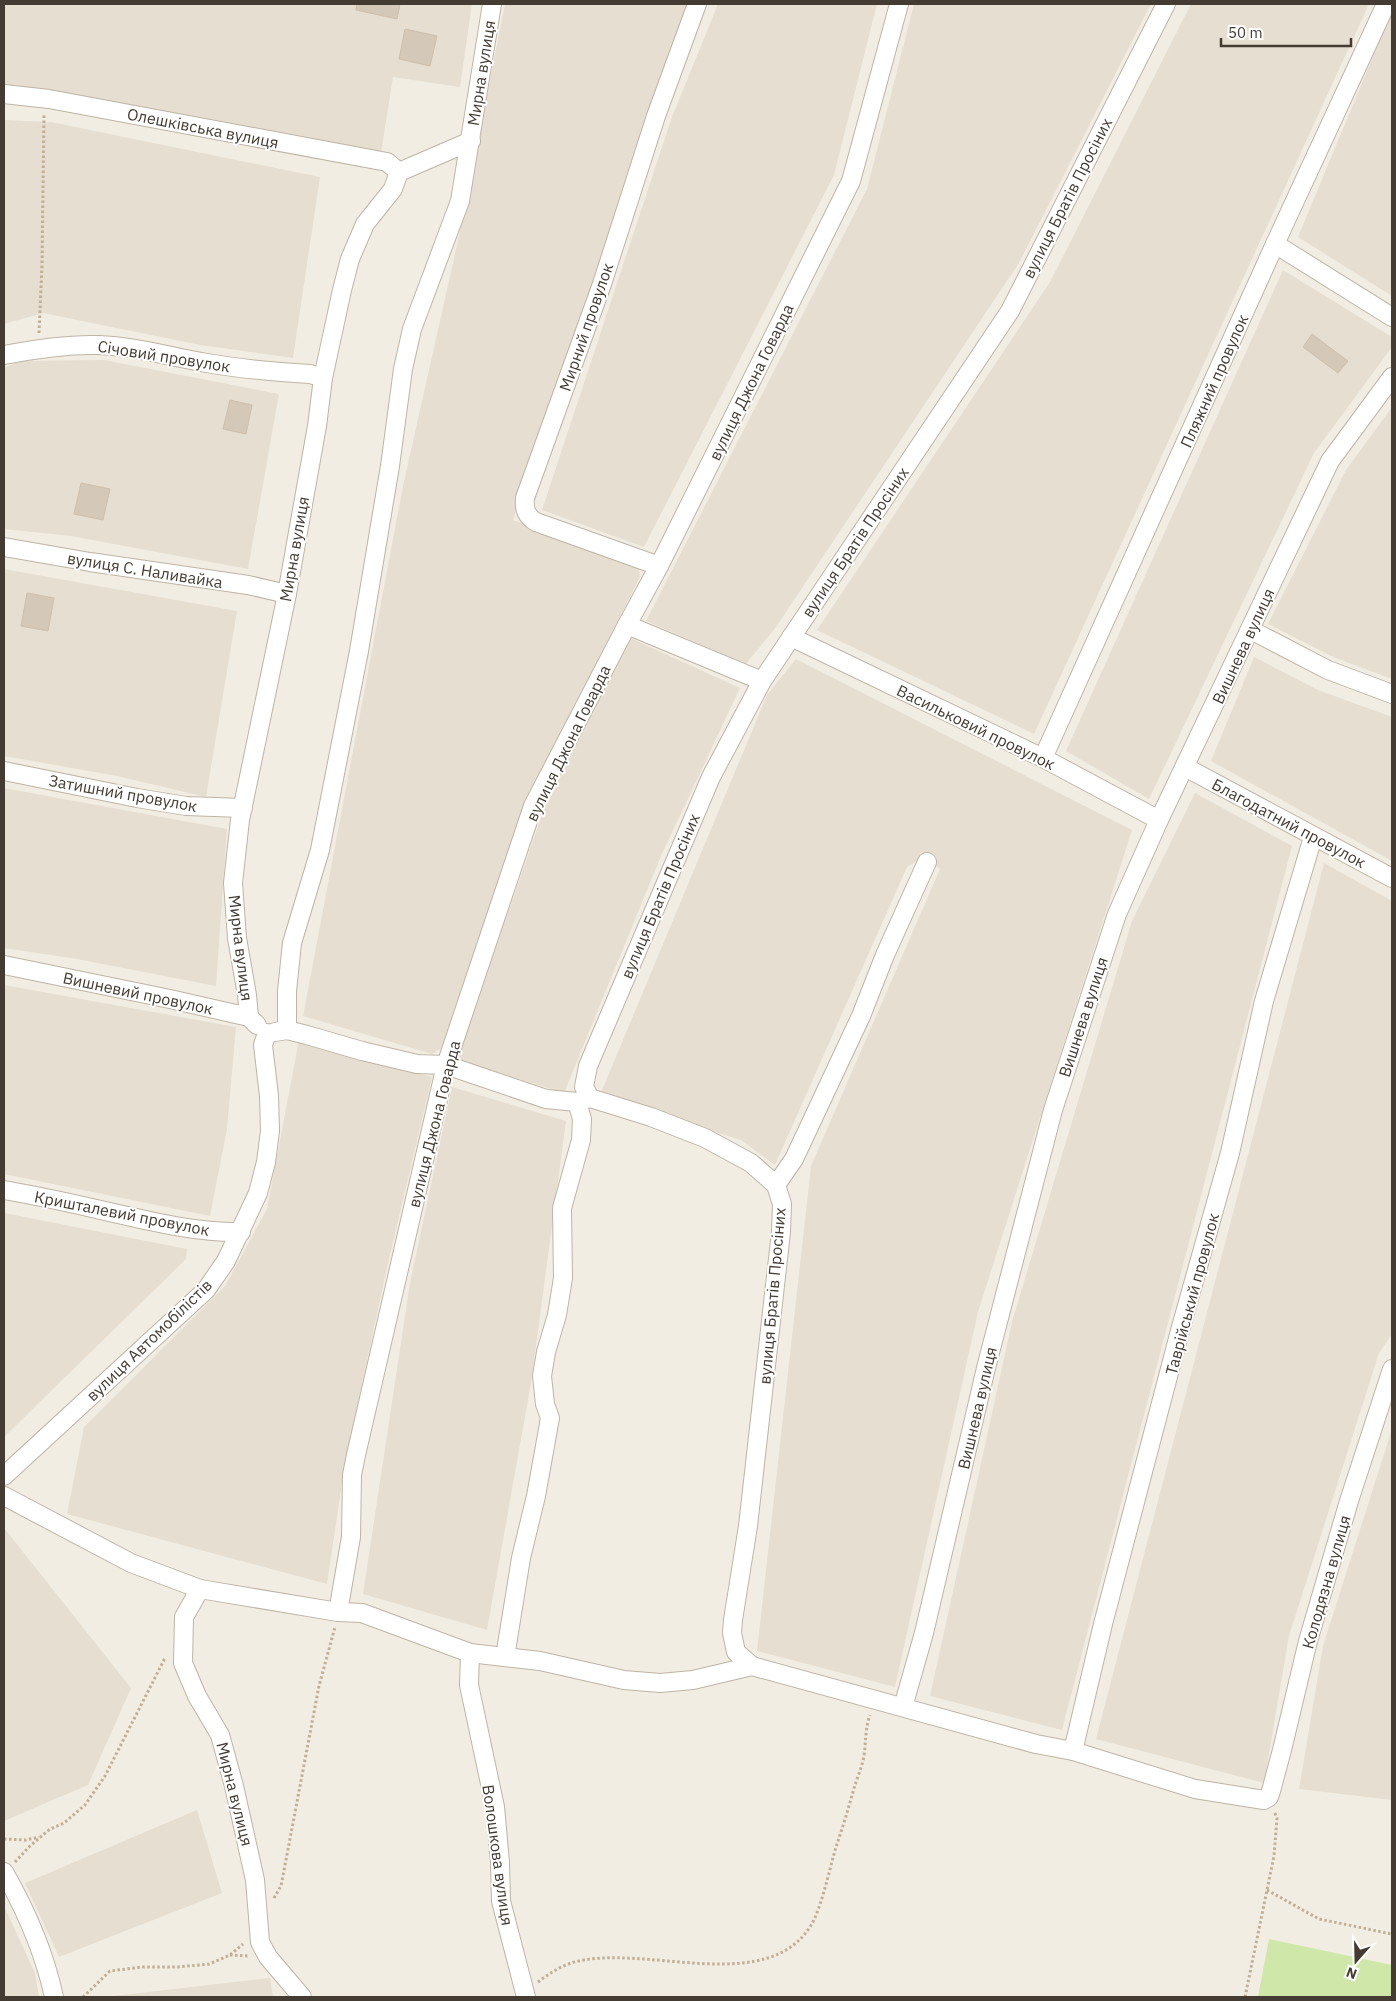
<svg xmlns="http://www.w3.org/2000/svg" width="1396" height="2001" font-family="'IBM Plex Sans',sans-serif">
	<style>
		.residential { fill: #e6ded0 }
		.green { fill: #cfe8a9 }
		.building { fill: #d4c8b8; stroke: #cfbfab }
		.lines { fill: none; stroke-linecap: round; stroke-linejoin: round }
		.minor-casing { stroke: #beb4a5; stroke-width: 20 }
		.path { stroke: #c0af96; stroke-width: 3; stroke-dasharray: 2.5 2.5; stroke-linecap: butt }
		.minor { stroke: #fff; stroke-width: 18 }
		.labels { text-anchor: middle; stroke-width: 4; stroke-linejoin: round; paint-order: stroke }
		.street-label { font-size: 16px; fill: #443c33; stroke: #fff }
	</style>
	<rect width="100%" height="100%" fill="#f2ede3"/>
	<!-- residential -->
	<g class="residential">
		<path d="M4 4H472L460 87 393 77 381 153 4 85Z"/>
		<path d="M505 4H689L513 520 638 565 640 577 523 810 441 1048 432 1054 303 1016 403 486 459 236Z"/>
		<path d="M718 4H877L834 175 644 547 542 510 672 117Z"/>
		<path d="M914 4H1151L1019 263 776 627 746 664 646 621 867 189Z"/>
		<path d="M1191 4H1369L1034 734 817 630 1050 282Z"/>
		<path d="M1392 11V296L1298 237Z"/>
		<path d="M4 120 51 122 320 177 293 358 200 345 43 313 4 324Z"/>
		<path d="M1283 270 1392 337V347L1314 453 1149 799 1066 751Z"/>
		<path d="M104 360 279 394 248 569 71 536 4 529V368L21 361Z"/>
		<path d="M1392 407V679L1333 657 1268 624 1346 470Z"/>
		<path d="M4 569 237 611 206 797 117 776 4 756Z"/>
		<path d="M630 638 740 688 661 856 564 1093 457 1060 545 806Z"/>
		<path d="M1254 657 1318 690 1392 717V861L1211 761Z"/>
		<path d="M796 659 1132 830 978 1312 895 1687 757 1651 811 1166 940 869 924 857 907 867 775 1165 741 1140 600 1095 767 695Z"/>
		<path d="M4 788 227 829 216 986 77 959 4 948Z"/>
		<path d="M1195 793 1292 846 1062 1730 930 1696 1012 1322 1132 921Z"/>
		<path d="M1324 863 1392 901V1334L1379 1353 1289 1636 1264 1783 1096 1739Z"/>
		<path d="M4 985 236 1027 227 1129 210 1216 4 1174Z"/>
		<path d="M299 1040 432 1077 386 1272 345 1463 327 1584 67 1514 84 1427 225 1286 267 1209Z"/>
		<path d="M452 1087 566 1121 531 1383 487 1630 363 1594 410 1283Z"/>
		<path d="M4 1213 187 1249 186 1259 4 1437Z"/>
		<path d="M1392 1429V1800L1299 1789 1323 1646Z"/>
		<path d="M4 1528 131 1688 88 1785 4 1821Z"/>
		<path d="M197 1810 222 1893 59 1957 25 1883Z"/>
		<path d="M4 1906 35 1973 39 1997H4Z"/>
		<path d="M270 1978 273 1997H105Z"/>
	</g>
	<!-- green -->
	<path class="green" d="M1269 1939 1392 1965V1997H1258Z"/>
	<!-- building -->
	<g class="building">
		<path d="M357 4H400L397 19 356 10Z"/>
		<path d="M405 29 437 36 430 66 399 59Z"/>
		<path d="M1312 334 1348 361 1338 373 1303 347Z"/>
		<path d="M230 400 252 405 246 434 223 429Z"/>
		<path d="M81 483 110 489 103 520 74 514Z"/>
		<path d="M27 593 54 598 48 631 21 626Z"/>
	</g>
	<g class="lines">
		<!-- minor casing -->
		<g class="minor-casing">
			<g id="minor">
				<path d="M4 94 49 99 387 162 399 172"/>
				<path d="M1275 244 1392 317"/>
				<path d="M4 355C35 349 66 344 98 345 135 346 171 357 207 363 241 369 275 372 310 374L323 378"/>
				<path d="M4 547 90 562 248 585 287 594"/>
				<path d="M659 566 536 522C526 516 524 509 525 498L602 284 656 116 697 4"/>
				<path d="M627 625 762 681"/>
				<path d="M1251 630 1328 670 1392 694"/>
				<path d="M791 637 1043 758 1159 820"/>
				<path d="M1043 758 1275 244 1386 4"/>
				<path d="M1185 767 1392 878"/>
				<path d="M4 771 137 798 186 806 243 808"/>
				<path d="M4 965 170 999 249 1017 257 1025"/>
				<path d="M249 1017 247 995 237 938 233 883 240 820 287 594 317 426 323 378 342 290 350 259 365 224 393 189 399 172 471 141"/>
				<path d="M287 1030V991L292 943 320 850 359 651 390 466 403 369 412 329 460 201 492 4"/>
				<path d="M275 1032 287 1030 307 1035 362 1051 417 1064 446 1065 546 1099 577 1102 590 1098 651 1117 705 1138 751 1163 776 1185"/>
				<path d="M590 1098 584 1087 588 1066 711 777 762 681 1010 311 1166 4"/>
				<path d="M776 1185 794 1159 861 1016 885 955 927 862"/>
				<path d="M4 1190C38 1196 71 1203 105 1211 150 1221 195 1233 241 1232"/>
				<path d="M4 1476 206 1290 226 1261 258 1193 266 1162 270 1131 269 1096 263 1045 267 1033"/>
				<path d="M4 1496 131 1563 200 1589 338 1612 362 1613 470 1653 540 1661 624 1680 660 1683 693 1680 752 1666 1036 1744 1073 1751 1195 1789 1264 1800 1269 1797 1271 1791 1282 1750 1308 1641 1349 1501 1392 1369"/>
				<path d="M200 1589 184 1617 183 1663 197 1696 220 1735 234 1786 255 1880 260 1942 268 1957 302 1997"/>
				<path d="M338 1612 351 1537 352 1475 356 1455 446 1065 533 806 627 625 659 566 851 181 899 4"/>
				<path d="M470 1653 469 1685 495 1807 500 1862 501 1901 526 1997"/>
				<path d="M505 1657 521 1558 536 1496 550 1418 545 1404 542 1376 546 1352 557 1315 563 1278 562 1208 581 1140 582 1119 577 1102"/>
				<path d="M752 1666 736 1652 732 1633 733 1620 748 1526 781 1232 782 1204 776 1185"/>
				<path d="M903 1707 924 1633 986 1368 1053 1110 1117 914 1159 820 1330 461 1392 377"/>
				<path d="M1073 1751 1103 1624 1181 1327 1230 1153 1264 1001 1313 837"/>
				<path d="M4 1872C27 1912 44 1951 54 1997"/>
			</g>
		</g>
		<!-- path -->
		<g class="path">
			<path d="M39 333 42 265 44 114"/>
			<path d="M4 1839 26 1840 39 1837"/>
			<path d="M15 1862 30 1846 50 1829 64 1823 85 1805 105 1776 165 1658"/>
			<path d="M1267 1890 1319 1919 1392 1934"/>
			<path d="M274 1898 281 1886 319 1686 335 1627"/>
			<path d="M230 1955 249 1956"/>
			<path d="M538 1982C547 1975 559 1967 571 1963 643 1941 772 2001 814 1920 824 1897 829 1871 836 1847 843 1827 849 1806 855 1785 858 1776 862 1766 864 1756 866 1742 865 1729 870 1715"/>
			<path d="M83 1997 110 1971 142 1967H178L209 1964 230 1955 243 1944"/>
			<path d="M1245 1997 1274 1856 1277 1818 1274 1811"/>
		</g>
		<!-- minor -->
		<use href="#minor" class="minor"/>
	</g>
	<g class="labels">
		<!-- street labels -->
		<g class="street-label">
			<text transform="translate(481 73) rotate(-81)" y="6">Мирна вулиця</text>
			<text transform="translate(203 128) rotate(11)" y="6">Олешківська вулиця</text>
			<text transform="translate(1067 198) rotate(-63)" y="6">вулиця Братів Просіних</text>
			<text transform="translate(586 327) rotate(-71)" y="6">Мирний провулок</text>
			<text transform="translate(164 356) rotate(9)" y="6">Січовий провулок</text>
			<text transform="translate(1214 381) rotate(-66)" y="6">Пляжний провулок</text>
			<text transform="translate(751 382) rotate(-64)" y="6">вулиця Джона Говарда</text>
			<text transform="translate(855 542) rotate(-56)" y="6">вулиця Братів Просіних</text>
			<text transform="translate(294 549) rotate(-80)" y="6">Мирна вулиця</text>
			<text transform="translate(145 570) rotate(9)" y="6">вулиця С. Наливайка</text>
			<text transform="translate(1243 646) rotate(-65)" y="6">Вишнева вулиця</text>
			<text transform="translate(976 727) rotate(26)" y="6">Васильковий провулок</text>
			<text transform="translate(568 743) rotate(-64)" y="6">вулиця Джона Говарда</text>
			<text transform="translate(123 793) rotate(10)" y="6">Затишний провулок</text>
			<text transform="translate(1289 823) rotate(28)" y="6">Благодатний провулок</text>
			<text transform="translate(660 896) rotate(-67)" y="6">вулиця Братів Просіних</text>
			<text transform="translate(241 948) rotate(83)" y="6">Мирна вулиця</text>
			<text transform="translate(138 993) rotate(12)" y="6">Вишневий провулок</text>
			<text transform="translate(1083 1017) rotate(-72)" y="6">Вишнева вулиця</text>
			<text transform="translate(434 1124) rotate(-76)" y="6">вулиця Джона Говарда</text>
			<text transform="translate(122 1213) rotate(11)" y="6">Кришталевий провулок</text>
			<text transform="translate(1192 1294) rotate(-75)" y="6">Таврійський провулок</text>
			<text transform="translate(772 1296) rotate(-85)" y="6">вулиця Братів Просіних</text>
			<text transform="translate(149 1340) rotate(-44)" y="6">вулиця Автомобілістів</text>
			<text transform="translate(977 1408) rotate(-77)" y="6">Вишнева вулиця</text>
			<text transform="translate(1326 1582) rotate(-74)" y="6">Колодязна вулиця</text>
			<text transform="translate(235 1794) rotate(76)" y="6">Мирна вулиця</text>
			<text transform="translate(498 1855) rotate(82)" y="6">Волошкова вулиця</text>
		</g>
	</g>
	<!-- border -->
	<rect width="1396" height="2001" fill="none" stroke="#443c33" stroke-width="10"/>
	<!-- north arrow -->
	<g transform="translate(1356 1961) rotate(200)" stroke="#ffffff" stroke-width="4" paint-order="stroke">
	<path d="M0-4L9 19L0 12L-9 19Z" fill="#443c33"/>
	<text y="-8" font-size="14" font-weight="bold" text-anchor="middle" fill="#443c33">N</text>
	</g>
	<!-- scale -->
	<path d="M1221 38v8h130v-8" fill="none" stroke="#443c33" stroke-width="2.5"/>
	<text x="1228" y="38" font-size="15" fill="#443c33" stroke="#ffffff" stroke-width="4" paint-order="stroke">50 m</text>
</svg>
